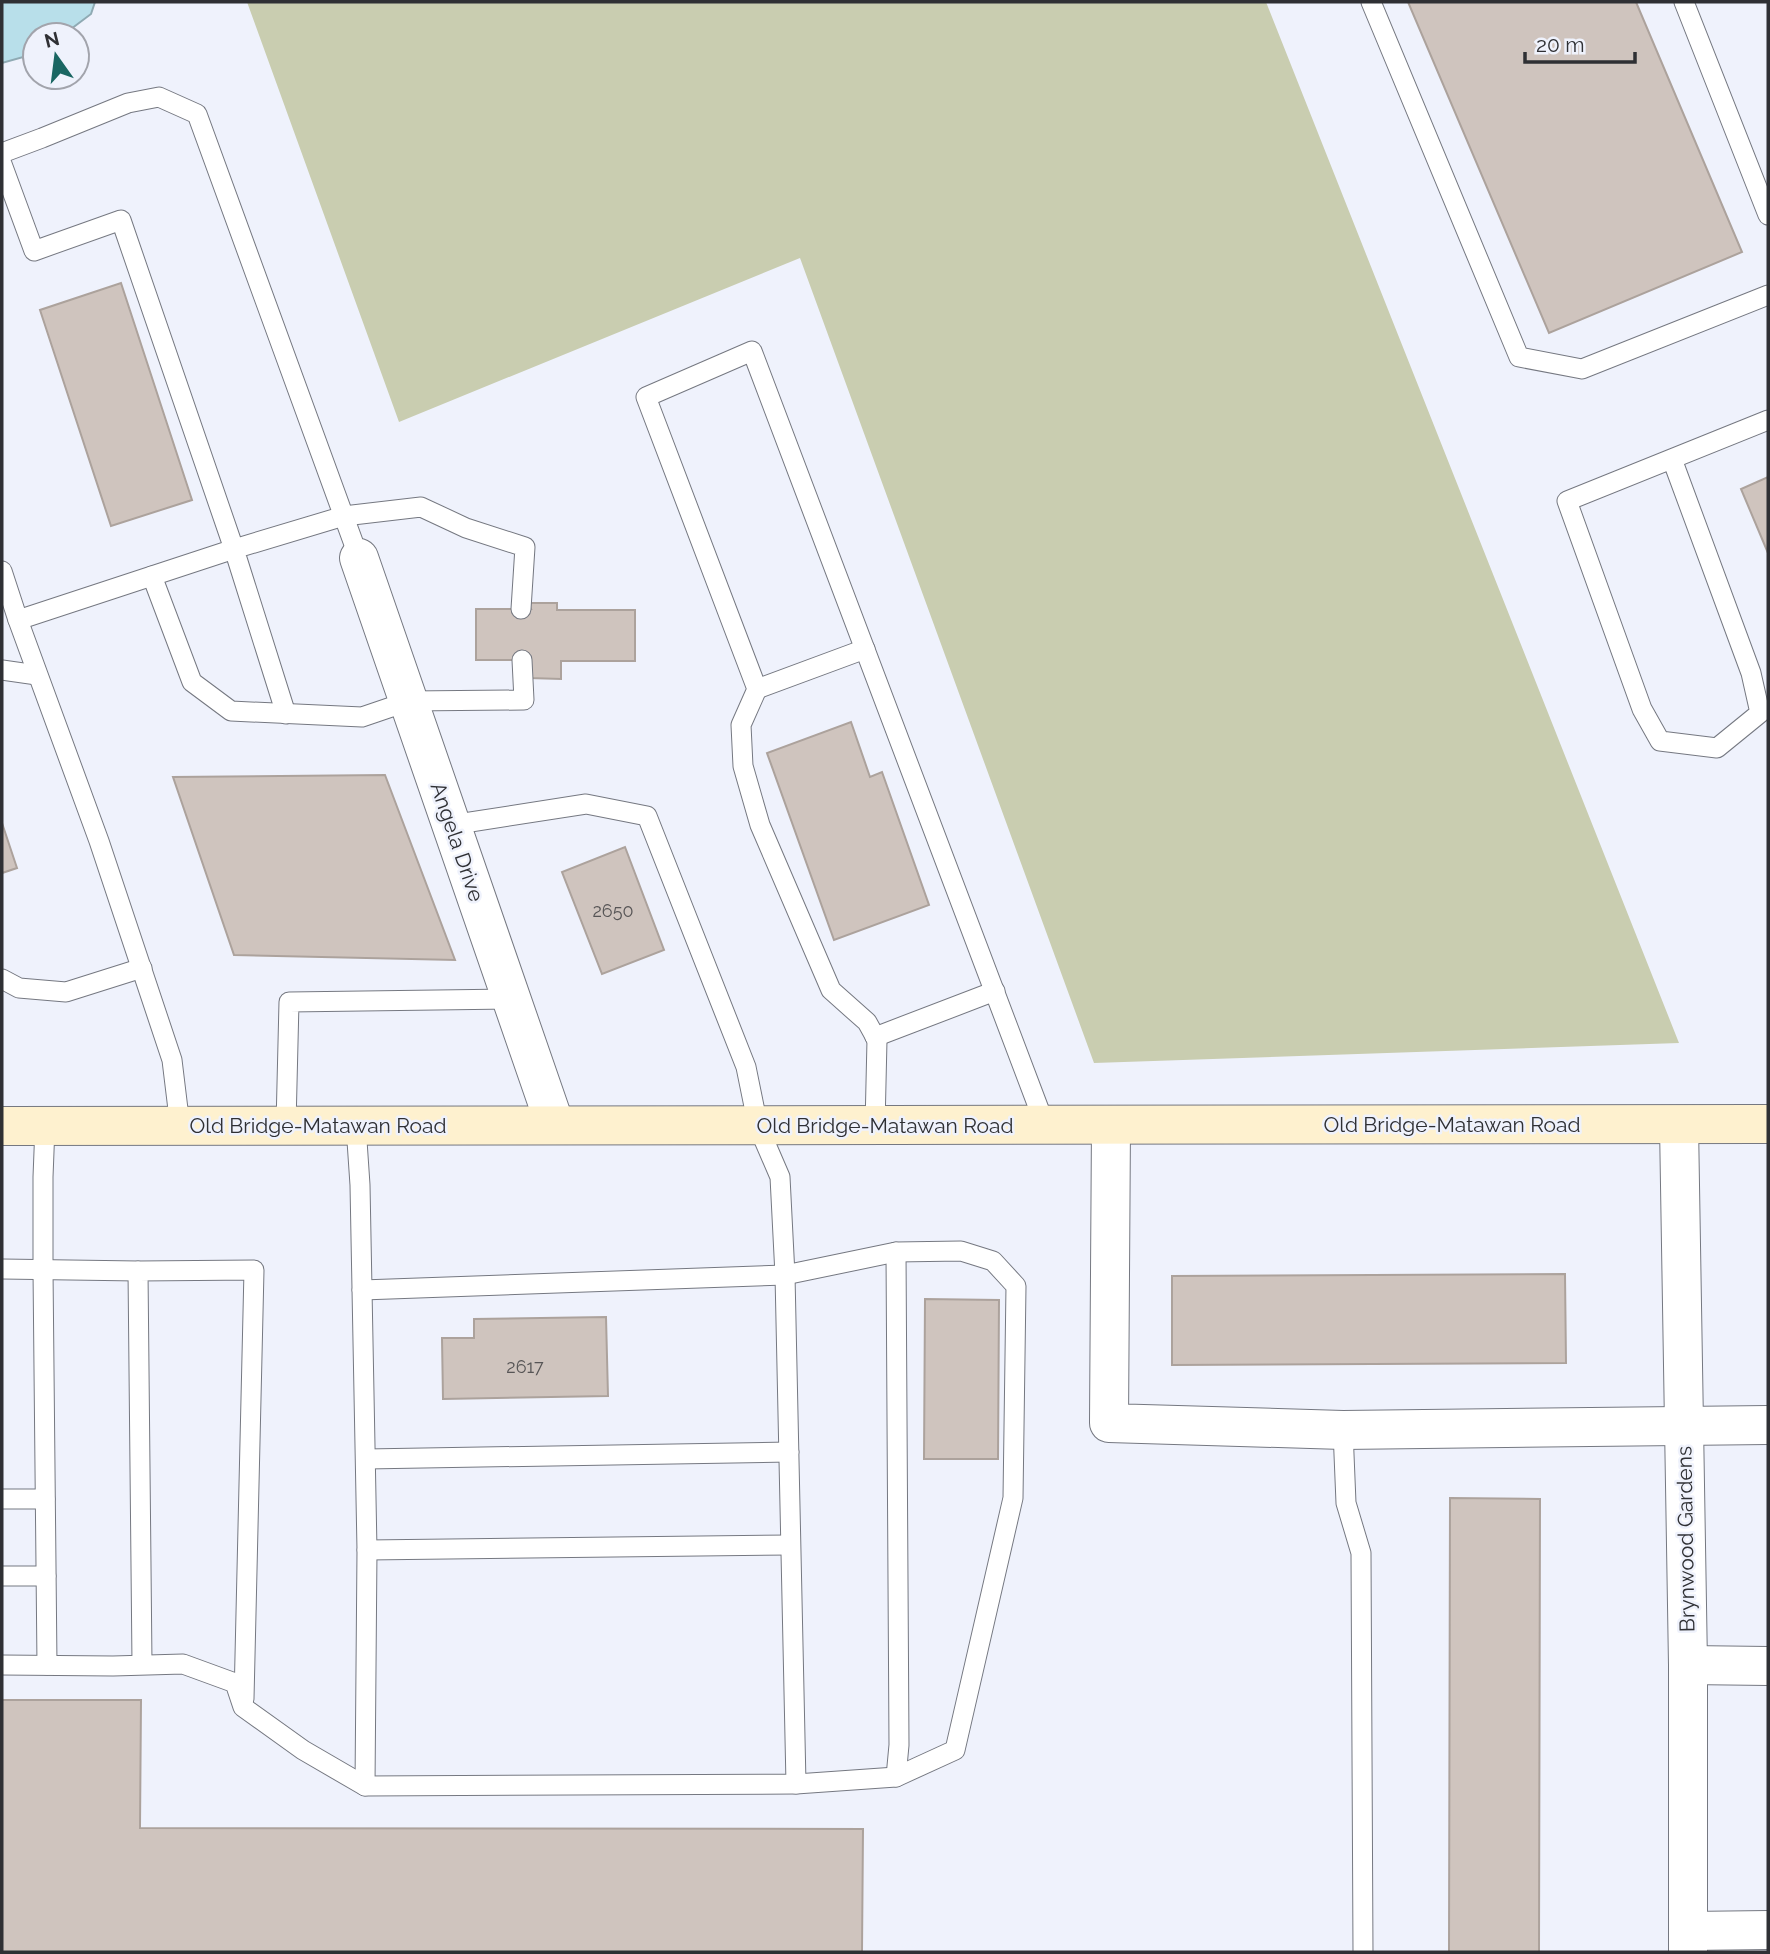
<svg xmlns="http://www.w3.org/2000/svg" width="1770" height="1954" font-family="Raleway,sans-serif">
	<style>
		.green { fill: #c9cdb0 }
		.water { fill: #b8dfea; stroke: #8faab3; stroke-width: 2 }
		.building { fill: #cfc4be; stroke: #aca29c; stroke-width: 2 }
		.lines { fill: none; stroke-linecap: round; stroke-linejoin: round }
		.service-casing { stroke: #757881; stroke-width: 21 }
		.minor-casing { stroke: #757881; stroke-width: 40 }
		.secondary-casing { stroke: #757881; stroke-width: 40 }
		.service { stroke: #fff; stroke-width: 19 }
		.minor { stroke: #fff; stroke-width: 38 }
		.secondary { stroke: #fef1cf; stroke-width: 38 }
		.labels { text-anchor: middle; stroke-width: 5; stroke-linejoin: round; paint-order: stroke }
		.number-label { font-size: 18px; fill: #575556 }
		.street-label { font-size: 21px; fill: #2f3034; stroke: #eff2fc }
	</style>
	<rect width="100%" height="100%" fill="#eff2fc"/>
	<!-- green -->
	<path class="green" d="M247 2H1266L1679 1043 1094 1063 800 258 399 422Z"/>
	<!-- water -->
	<path class="water" d="M2 2H95L91 14 63 35H35L34 54 2 63Z"/>
	<!-- building -->
	<g class="building">
		<path d="M1408 2H1636L1742 252 1549 333Z"/>
		<path d="M121 283 192 500 111 526 40 310Z"/>
		<path d="M1768 477V553L1741 489Z"/>
		<path d="M528 603H557V610H635V661H561V679L529 678 522 660H476V609H531Z"/>
		<path d="M851 722 870 777 882 772 929 905 834 940 767 753Z"/>
		<path d="M385 775 455 960 234 955 173 777Z"/>
		<path d="M2 823 17 868 2 873Z"/>
		<path d="M625 847 664 950 602 974 562 872Z"/>
		<path d="M1565 1274 1566 1363 1172 1365V1276Z"/>
		<path d="M925 1299 999 1300 998 1459H924Z"/>
		<path d="M606 1317 608 1396 443 1399 442 1338H474V1319Z"/>
		<path d="M1450 1498 1540 1499 1539 1952H1449Z"/>
		<path d="M2 1700H141L140 1828 863 1829 862 1952H2Z"/>
	</g>
	<g class="lines">
		<!-- service casing -->
		<g class="service-casing">
			<g id="service">
				<path d="M1371 2 1519 357 1582 369 1768 295"/>
				<path d="M1684 2 1768 215"/>
				<path d="M2 153 42 138 128 103 159 97 197 114 359 558"/>
				<path d="M2 164 34 251 121 220 234 549 18 620 2 571"/>
				<path d="M1672 459 1751 673 1760 713 1717 748 1660 741 1642 709 1567 501 1768 420"/>
				<path d="M152 576 192 682 231 711 362 717 409 701 524 700 522 660"/>
				<path d="M18 620 99 841 172 1060 180 1126"/>
				<path d="M2 670 37 675"/>
				<path d="M757 689 865 649"/>
				<path d="M286 714 234 549 344 516 421 507 466 528 525 547 521 609"/>
				<path d="M2 979 19 988 66 992 142 968"/>
				<path d="M875 1037 995 991"/>
				<path d="M286 1125 289 1002 512 999"/>
				<path d="M45 1126 43 1177V1270L47 1665"/>
				<path d="M356 1126 360 1185 367 1550 365 1786"/>
				<path d="M875 1126 877 1040 867 1022 831 990 760 825 743 766 741 725 757 689 646 397 752 351 1045 1125"/>
				<path d="M2 1269 138 1271"/>
				<path d="M362 1290 785 1275 896 1252 961 1251 993 1261 1016 1286 1013 1498 955 1750 896 1777 796 1784"/>
				<path d="M1343 1430 1346 1503 1361 1553 1363 1952"/>
				<path d="M366 1459 789 1452"/>
				<path d="M2 1499H45"/>
				<path d="M367 1550 790 1545"/>
				<path d="M2 1576H46"/>
				<path d="M142 1664 138 1271 254 1270 244 1699"/>
				<path d="M2 1665 113 1666 183 1664 235 1683 243 1707 303 1750 365 1786 796 1784 785 1275 780 1177 758 1126 746 1067 647 816 586 804 451 825"/>
				<path d="M896 1777 899 1745 896 1252"/>
			</g>
		</g>
		<!-- minor casing -->
		<g class="minor-casing">
			<g id="minor">
				<path d="M359 558 555 1125"/>
				<path d="M1111 1125 1109 1423 1343 1430 1768 1425"/>
				<path d="M1679 1125 1688 1665V1952"/>
				<path d="M1688 1665 1768 1666"/>
				<path d="M1688 1931 1768 1930"/>
			</g>
		</g>
		<!-- secondary casing -->
		<g class="secondary-casing">
			<path id="secondary" d="M2 1126 1768 1124"/>
		</g>
		<!-- service -->
		<use href="#service" class="service"/>
		<!-- minor -->
		<use href="#minor" class="minor"/>
		<!-- secondary -->
		<use href="#secondary" class="secondary"/>
	</g>
	<g class="labels">
		<!-- number labels -->
		<g class="number-label">
			<text x="613" y="917">2650</text>
			<text x="525" y="1373">2617</text>
		</g>
		<!-- street labels -->
		<g class="street-label">
			<text transform="translate(457 842) rotate(71)" y="7">Angela Drive</text>
			<text x="1452" y="1132">Old Bridge-Matawan Road</text>
			<text x="318" y="1133">Old Bridge-Matawan Road</text>
			<text x="885" y="1133">Old Bridge-Matawan Road</text>
			<text transform="translate(1686 1539) rotate(-91)" y="7">Brynwood Gardens</text>
		</g>
	</g>
	<!-- border -->
	<rect width="1770" height="1954" fill="none" stroke="#2f3034" stroke-width="7"/>
	<!-- north arrow -->
	<g transform="translate(56 56) rotate(346)"><circle r="33" fill="#eff2fc" stroke="#a2a4ac" stroke-width="2"/>
	<path d="M0-5L12 26L0 18L-12 26Z" fill="#1a6662"/>
	<text y="-10" font-size="19" font-weight="bold" text-anchor="middle" fill="#2f3034">N</text>
	</g>
	<!-- scale -->
	<path d="M1525 52v10h110v-10" fill="none" stroke="#2f3034" stroke-width="3.5"/>
	<text x="1536" y="52" font-size="21" fill="#2f3034" stroke="#eff2fc" stroke-width="5" paint-order="stroke">20 m</text>
</svg>
